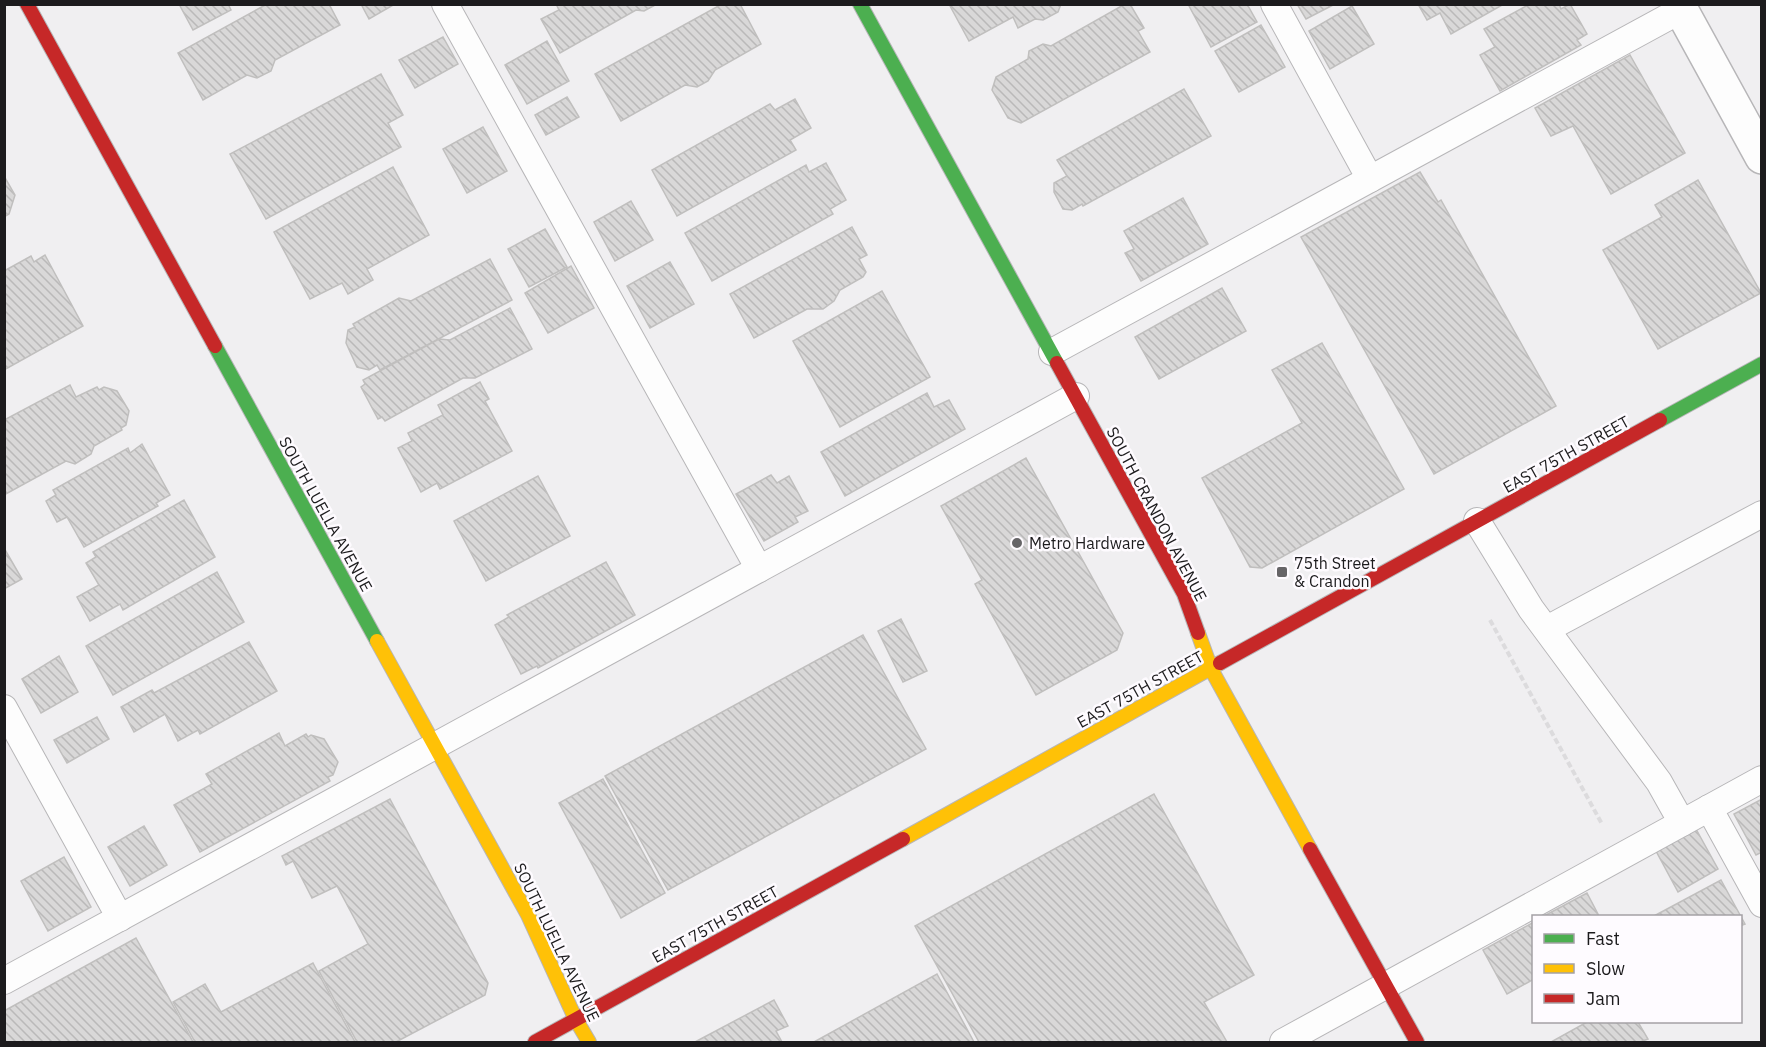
<svg xmlns="http://www.w3.org/2000/svg" width="1766" height="1047" font-family="'IBM Plex Sans',sans-serif">
	<style>
		.building { fill: url(#building-back-hatch); stroke: #c0bfbe; stroke-width: 1.5 }
		.lines { fill: none; stroke-linecap: round; stroke-linejoin: round }
		.lane-casing { stroke: #b7b6b8; stroke-width: 28 }
		.street-casing { stroke: #b7b6b8; stroke-width: 36 }
		.fast-casing { stroke: #b7b6b8; stroke-width: 16 }
		.slow-casing { stroke: #b7b6b8; stroke-width: 16 }
		.jam-casing { stroke: #b7b6b8; stroke-width: 16 }
		.path { stroke: #dcdbdd; stroke-width: 4; stroke-dasharray: 6 3; stroke-linecap: butt }
		.lane { stroke: #fdfdfd; stroke-width: 26 }
		.street { stroke: #fdfdfd; stroke-width: 33 }
		.fast { stroke: #4caf50; stroke-width: 14 }
		.slow { stroke: #ffc107; stroke-width: 14 }
		.jam { stroke: #c62828; stroke-width: 14 }
		.poi-dot { fill: #666567; stroke: #fefbff; stroke-width: 2 }
		.labels { text-anchor: middle; stroke-width: 5; stroke-linejoin: round; paint-order: stroke }
		.street-label { font-size: 16px; fill: #1c1b1d; stroke: #fefbff }
		.poi-label { font-size: 16px; fill: #1c1b1d; stroke: #fefbff; text-anchor: start }
	</style>
	<defs>
		<pattern id="building-back-hatch" width="6" height="6" patternUnits="userSpaceOnUse" patternTransform="scale(1.5)"><rect width="6" height="6" fill="#d9d8d8"/><path d="M-1 5l2 2M0 0l6 6M5-1l2 2" fill="none" stroke="#bab9b9"/></pattern>
	</defs>
	<rect width="100%" height="100%" fill="#f0eff1"/>
	<!-- building -->
	<g class="building">
		<path d="M179 4H228L231 10 193 30Z"/>
		<path d="M267 4H329L340 25 275 60 271 71 257 78 247 75 203 100 178 53Z"/>
		<path d="M361 4H395L369 19Z"/>
		<path d="M556 4H657L644 11 636 10 560 53 541 19 559 10Z"/>
		<path d="M722 4H740L761 44 715 70 708 81 697 87 685 85 621 121 595 74Z"/>
		<path d="M952 4H1061L1058 12 1043 20 1035 19 1018 28 1013 17 969 41 950 6Z"/>
		<path d="M1125 4H1130L1144 28 1138 31 1150 52 1021 123 1008 118 992 90 996 77 1028 59 1029 51 1043 44 1051 46Z"/>
		<path d="M1188 4H1247L1257 22 1211 47Z"/>
		<path d="M1297 4H1335L1306 19Z"/>
		<path d="M1418 4H1504L1451 34 1440 13 1427 20Z"/>
		<path d="M1530 4H1559L1561 9 1570 4 1587 34 1577 40 1581 45 1500 91 1480 55 1495 47 1484 29Z"/>
		<path d="M1352 6 1374 44 1330 69 1309 31Z"/>
		<path d="M1261 25 1285 67 1239 92 1215 51Z"/>
		<path d="M443 37 458 64 415 88 399 60Z"/>
		<path d="M547 41 569 81 527 104 505 65Z"/>
		<path d="M1630 55 1685 153 1611 194 1573 126 1551 136 1535 108Z"/>
		<path d="M381 74 403 115 388 123 401 147 266 219 230 154Z"/>
		<path d="M1184 89 1211 136 1083 206 1082 204 1072 210 1063 209 1054 192V183L1067 176 1057 160Z"/>
		<path d="M567 97 579 117 546 135 535 115Z"/>
		<path d="M795 99 811 128 790 140 796 150 677 216 652 170 770 104 775 110Z"/>
		<path d="M483 127 507 171 467 193 443 149Z"/>
		<path d="M826 163 846 200 830 209 833 214 712 281 685 233 806 165 809 172Z"/>
		<path d="M393 167 429 235 367 269 373 280 348 294 342 283 310 299 274 232Z"/>
		<path d="M1420 172 1438 202 1441 200 1556 406 1434 474 1301 237Z"/>
		<path d="M4 176 15 195 9 214 4 217Z"/>
		<path d="M1698 180 1761 293 1658 349 1603 250 1662 217 1655 205Z"/>
		<path d="M1183 198 1208 244 1141 281 1125 253 1134 249 1124 231Z"/>
		<path d="M631 201 653 240 615 261 594 222Z"/>
		<path d="M852 227 867 255 859 259 866 272 863 277 840 290 834 301 823 309H807L754 338 730 294Z"/>
		<path d="M545 229 567 267 529 287 508 249Z"/>
		<path d="M45 255 83 326 4 370V271L31 256 34 262Z"/>
		<path d="M490 259 512 300 380 370 377 365 369 370 357 367 346 343 348 330 355 327 353 324 399 298 411 301Z"/>
		<path d="M670 262 694 304 650 328 627 286Z"/>
		<path d="M571 266 594 308 548 333 525 293Z"/>
		<path d="M1222 288 1246 331 1159 379 1135 337Z"/>
		<path d="M882 291 930 377 840 427 793 341Z"/>
		<path d="M510 308 532 349 475 378H463L385 421 382 417 378 419 361 387 365 384 363 380 439 339 450 340Z"/>
		<path d="M1322 343 1404 489 1262 568 1250 567 1202 478 1302 423 1272 370Z"/>
		<path d="M480 382 489 399 485 401 512 451 440 489 437 483 421 492 398 448 412 441 408 433 443 415 438 405Z"/>
		<path d="M70 385 76 397 97 387 99 390 104 387 117 391 129 411 126 425 121 428 122 430 94 446 91 454 75 464 66 461 4 495V424L6 419Z"/>
		<path d="M927 393 934 407 949 400 965 429 845 496 821 452Z"/>
		<path d="M142 444 170 495 156 503 158 506 84 547 67 517 57 522 46 501 56 495 53 490 128 448 130 453Z"/>
		<path d="M1026 458 1123 633 1117 650 1036 695 975 584 982 580 941 506Z"/>
		<path d="M771 475 777 483 789 476 808 511 795 517 798 522 764 541 736 494Z"/>
		<path d="M538 476 570 536 486 581 454 521Z"/>
		<path d="M184 500 215 557 123 610 120 604 90 621 77 597 99 585 86 563 96 557 93 552Z"/>
		<path d="M4 548 22 579 4 589Z"/>
		<path d="M606 562 635 615 538 668 537 666 521 674 495 625 509 617 507 615Z"/>
		<path d="M217 572 244 622 113 695 86 646Z"/>
		<path d="M901 619 927 671 903 682 878 631Z"/>
		<path d="M863 635 926 749 668 890 605 776Z"/>
		<path d="M249 642 277 691 200 734 198 730 178 741 165 714 134 732 121 707 152 690 154 693Z"/>
		<path d="M59 656 78 692 41 713 22 679Z"/>
		<path d="M97 717 109 739 67 763 54 740Z"/>
		<path d="M279 733 285 746 306 734 308 737 311 735 324 739 338 762 333 775 328 777 330 781 200 852 174 805 212 784 206 774Z"/>
		<path d="M603 779 665 893 621 918 559 803Z"/>
		<path d="M1154 794 1254 975 1204 1002 1227 1042H979L915 926Z"/>
		<path d="M390 799 488 983 485 995 396 1042H357L319 971 368 944 337 886 312 898 293 861 286 865 282 856Z"/>
		<path d="M1762 799V852L1756 855 1734 814Z"/>
		<path d="M144 826 167 865 130 886 108 847Z"/>
		<path d="M1696 829 1718 869 1678 892 1656 851Z"/>
		<path d="M64 857 91 907 48 931 21 881Z"/>
		<path d="M1721 880 1745 924 1740 926V916H1654Z"/>
		<path d="M1587 893 1599 916H1544Z"/>
		<path d="M1534 922V979L1507 994 1483 950Z"/>
		<path d="M136 938 193 1042H4V1011Z"/>
		<path d="M313 963 355 1042H195L173 1002 205 984 221 1012Z"/>
		<path d="M937 974 974 1042H814Z"/>
		<path d="M774 1000 788 1026 776 1031 782 1042H695Z"/>
		<path d="M1587 1022H1638L1648 1039 1640 1042H1551Z"/>
	</g>
	<g class="lines">
		<!-- lane casing -->
		<g class="lane-casing">
			<g id="lane">
				<path d="M445 4 759 569"/>
				<path d="M1274 4 1370 179"/>
				<path d="M1052 352 1681 10"/>
				<path d="M1477 521 1531 609 1659 782 1682 823"/>
				<path d="M1547 629 1762 514"/>
				<path d="M4 708 120 918"/>
				<path d="M1709 808 1762 904"/>
				<path d="M4 981 1076 396"/>
				<path d="M1283 1042 1762 779"/>
			</g>
		</g>
		<!-- street casing -->
		<g class="street-casing">
			<path id="street" d="M1678 4 1762 157"/>
		</g>
		<!-- fast casing -->
		<g class="fast-casing">
			<g id="fast">
				<path d="M860 4 1057 363"/>
				<path d="M215 346 377 641"/>
				<path d="M1660 420 1762 364"/>
			</g>
		</g>
		<!-- slow casing -->
		<g class="slow-casing">
			<g id="slow">
				<path d="M1198 633 1211 669 1310 849"/>
				<path d="M377 641 528 915 576 1020 589 1042"/>
				<path d="M903 839 1220 663"/>
			</g>
		</g>
		<!-- jam casing -->
		<g class="jam-casing">
			<g id="jam">
				<path d="M27 4 215 346"/>
				<path d="M1057 363 1184 594 1198 633"/>
				<path d="M1220 663 1660 420"/>
				<path d="M1310 849 1417 1042"/>
				<path d="M535 1042 903 839"/>
			</g>
		</g>
		<!-- path -->
		<path class="path" d="M1490 620 1602 824"/>
		<!-- lane -->
		<use href="#lane" class="lane"/>
		<!-- street -->
		<use href="#street" class="street"/>
		<!-- fast -->
		<use href="#fast" class="fast"/>
		<!-- slow -->
		<use href="#slow" class="slow"/>
		<!-- jam -->
		<use href="#jam" class="jam"/>
	</g>
	<!-- markers -->
	<g class="poi-dot">
		<circle cx="1017" cy="543" r="6"/>
		<rect x="1276" y="566" width="12" height="12" rx="3"/>
	</g>
	<g class="labels">
		<!-- street labels -->
		<g class="street-label">
			<text transform="translate(1566 454) rotate(-29)" y="6">EAST 75TH STREET</text>
			<text transform="translate(326 514) rotate(61)" y="6">SOUTH LUELLA AVENUE</text>
			<text transform="translate(1157 514) rotate(62)" y="6">SOUTH CRANDON AVENUE</text>
			<text transform="translate(1140 689) rotate(-29)" y="6">EAST 75TH STREET</text>
			<text transform="translate(715 924) rotate(-29)" y="6">EAST 75TH STREET</text>
			<text transform="translate(557 942) rotate(64)" y="6">SOUTH LUELLA AVENUE</text>
		</g>
		<!-- poi labels -->
		<g class="poi-label">
			<text x="1029" y="549">Metro Hardware</text>
			<text x="1294" y="569">75th Street<tspan x="1294" dy="18">&amp; Crandon</tspan></text>
		</g>
	</g>
	<!-- border -->
	<rect width="1766" height="1047" fill="none" stroke="#1c1b1d" stroke-width="12"/>
	<!-- legend -->
	<rect x="1532" y="915" width="210" height="108" fill="#fefbff" stroke="#a4a1a5" stroke-width="1.5"/>
	<rect x="1544" y="934" width="30" height="9" fill="#4caf50" stroke="#a4a1a5" stroke-width="1.5"/>
	<text x="1586" y="945" font-size="18" fill="#1c1b1d">Fast</text>
	<rect x="1544" y="964" width="30" height="9" fill="#ffc107" stroke="#a4a1a5" stroke-width="1.5"/>
	<text x="1586" y="975" font-size="18" fill="#1c1b1d">Slow</text>
	<rect x="1544" y="994" width="30" height="9" fill="#c62828" stroke="#a4a1a5" stroke-width="1.5"/>
	<text x="1586" y="1005" font-size="18" fill="#1c1b1d">Jam</text>
</svg>
